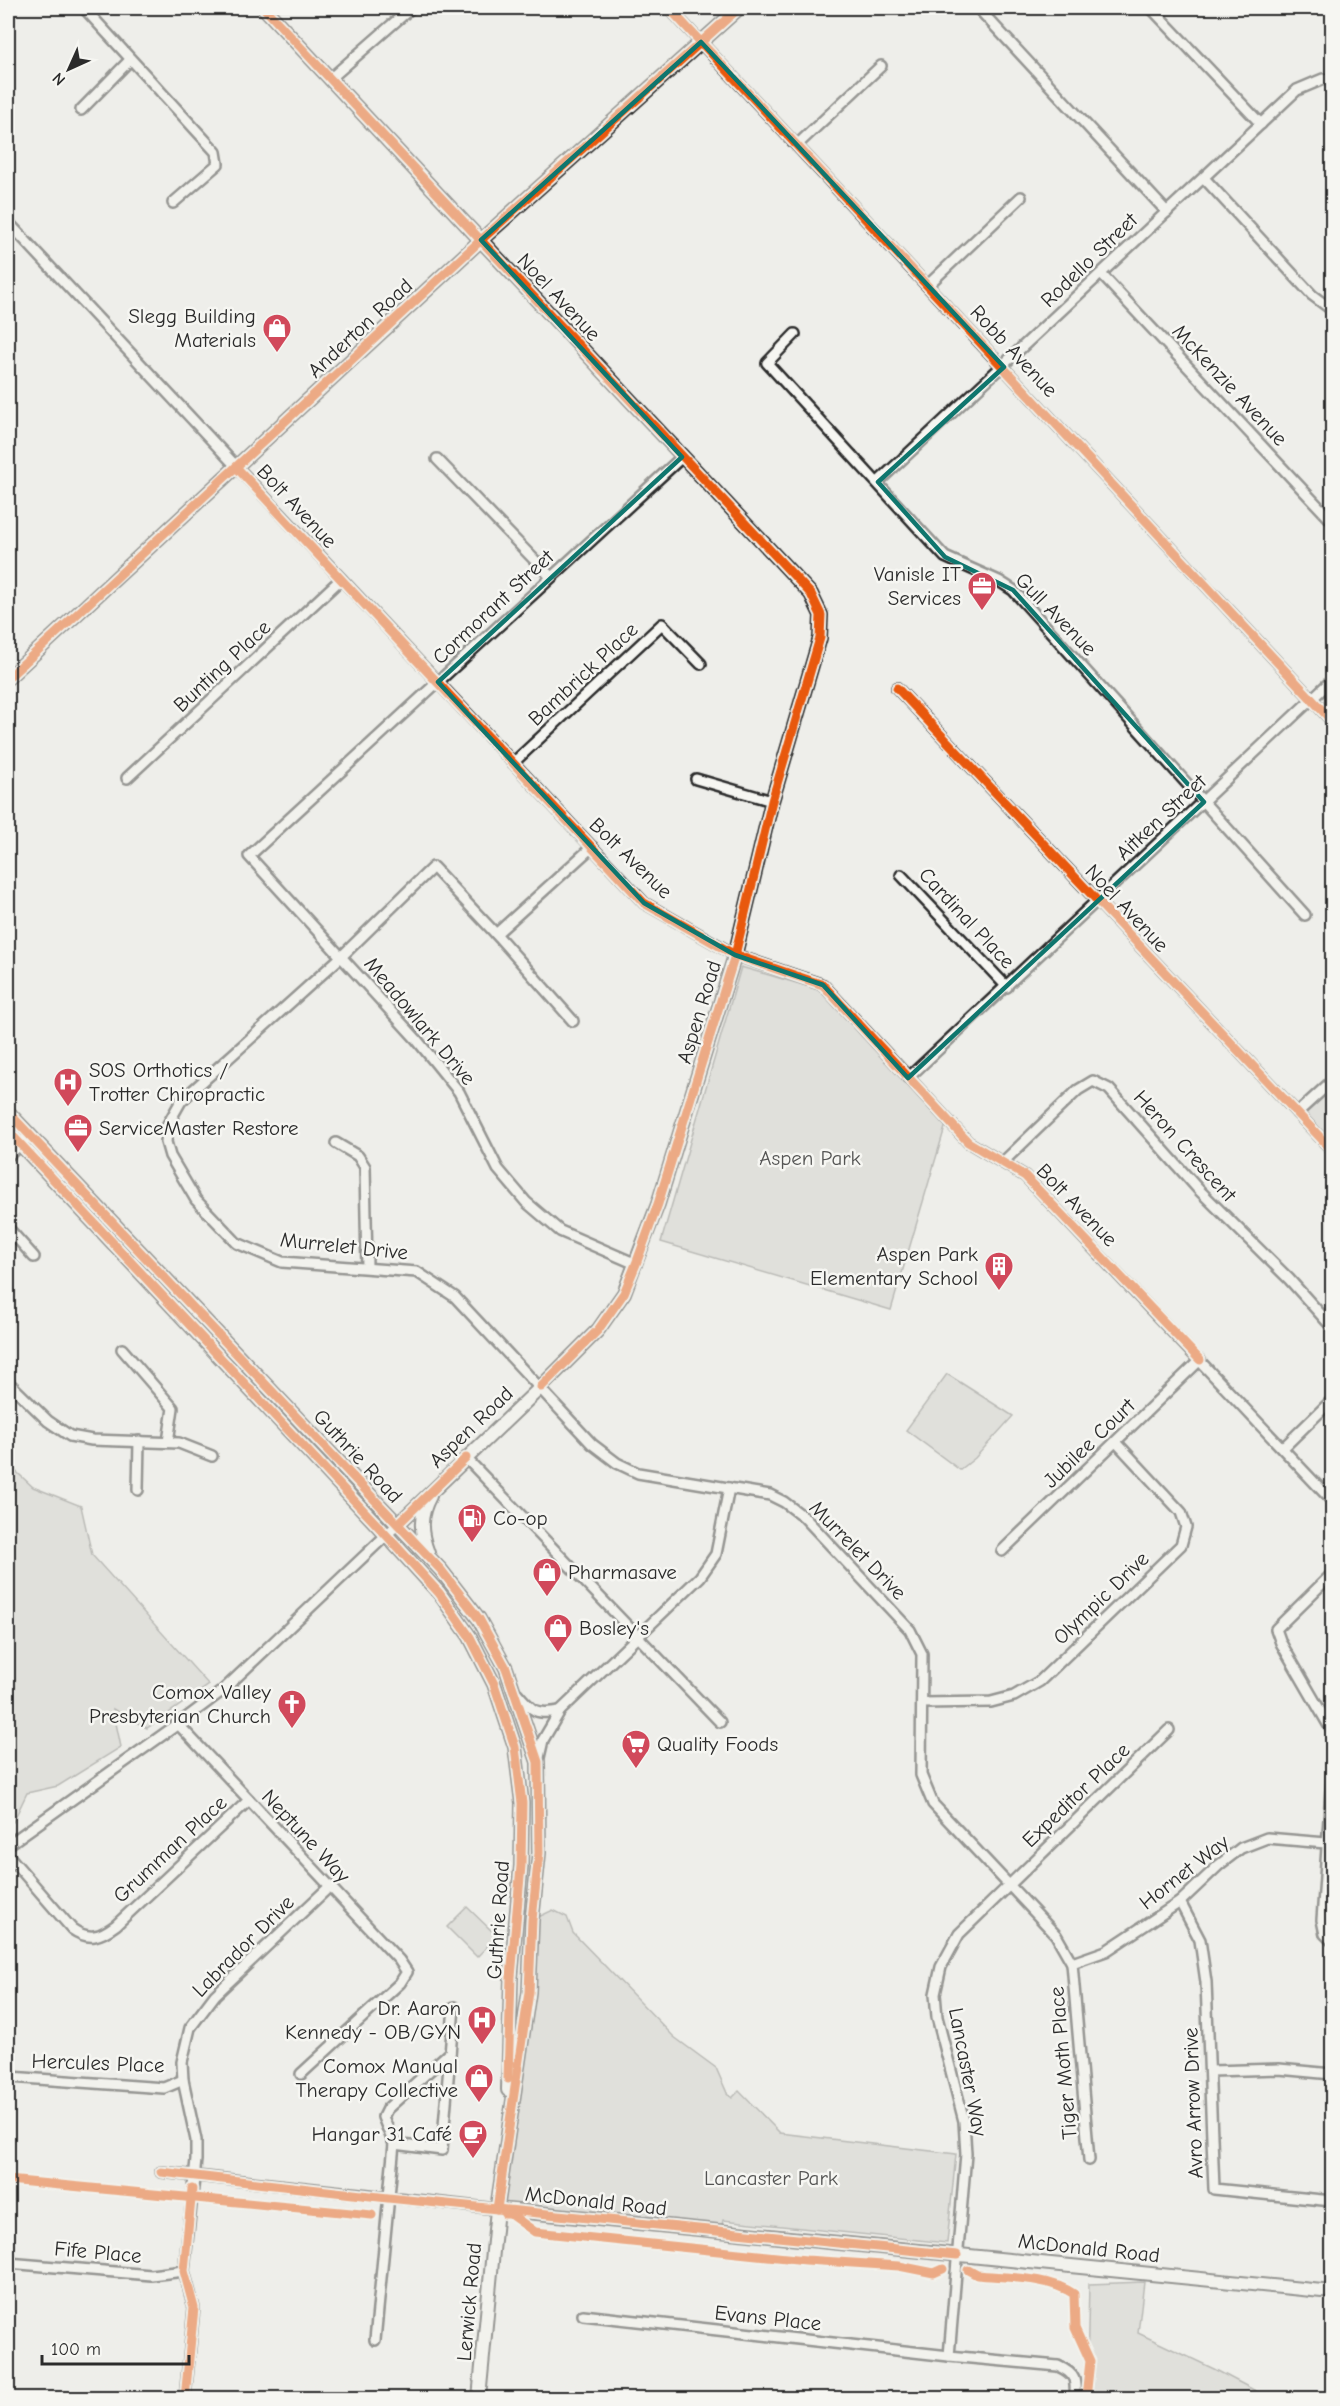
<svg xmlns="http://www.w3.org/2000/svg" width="1340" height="2406" font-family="'Comic Neue',sans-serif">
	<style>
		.green { fill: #cececa; stroke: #7c7c7a; stroke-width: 1.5 }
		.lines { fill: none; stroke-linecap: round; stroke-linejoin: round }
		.street-casing { stroke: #2b2b2b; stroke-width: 14 }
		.secondary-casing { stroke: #2b2b2b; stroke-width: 16 }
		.street { stroke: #f6f6f2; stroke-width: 9 }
		.secondary { stroke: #f6f6f2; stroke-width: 12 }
		.cycleway-casing { stroke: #f6f6f2; stroke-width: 13 }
		.cycleway { stroke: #e8590c; stroke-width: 9 }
		.marked { fill: none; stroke: #0f766e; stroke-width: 4.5; stroke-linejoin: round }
		.labels { text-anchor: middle; stroke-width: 5; stroke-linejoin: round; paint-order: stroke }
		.street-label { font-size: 21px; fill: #2b2b2b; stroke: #f6f6f2 }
		.poi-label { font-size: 21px; fill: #2b2b2b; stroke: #f6f6f2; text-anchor: end }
		.park-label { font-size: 21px; fill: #545453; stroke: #f6f6f2 }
	</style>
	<rect width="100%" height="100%" fill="#eeeeea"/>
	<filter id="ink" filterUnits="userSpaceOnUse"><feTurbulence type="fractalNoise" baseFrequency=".0167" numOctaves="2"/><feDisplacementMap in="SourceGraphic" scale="12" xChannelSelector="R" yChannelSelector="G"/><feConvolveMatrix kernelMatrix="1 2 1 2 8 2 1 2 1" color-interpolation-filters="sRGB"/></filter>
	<g filter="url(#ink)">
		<!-- green -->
		<g class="green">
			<path d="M741 967 824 991 946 1124 891 1310 661 1242Z"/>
			<path d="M1332 1081V1150L1297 1113Z"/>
			<path d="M947 1374 1013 1416 975 1458 960 1470 906 1430Z"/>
			<path d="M8 1464 33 1487 81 1506 92 1555 209 1685 147 1728 113 1709 121 1747 58 1786 27 1793 13 1822 8 1820Z"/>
			<path d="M467 1907 497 1936 477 1957 447 1927Z"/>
			<path d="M553 1910 567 1917 573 1933 674 2037 716 2068 727 2093 732 2098 739 2091 780 2133 956 2154 947 2243 723 2220 721 2231 497 2209 532 1920Z"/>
			<path d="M1144 2282 1138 2333 1214 2369 1269 2398H1084L1087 2375 1089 2284Z"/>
		</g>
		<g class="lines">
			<!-- street casing -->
			<g class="street-casing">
				<g id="street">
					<path d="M84 8 216 152 218 164 173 203"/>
					<path d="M669 8 1332 721"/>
					<path d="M978 8 1167 212"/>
					<path d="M1151 8 1261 124"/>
					<path d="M331 78 411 8"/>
					<path d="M81 110 130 60"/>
					<path d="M797 145 881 66"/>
					<path d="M1204 178 1312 295 1332 310"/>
					<path d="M8 222 644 903 735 955 823 985 968 1142 1025 1176 1332 1501"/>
					<path d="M1101 274 1332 521"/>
					<path d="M928 285 1021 197"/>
					<path d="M795 334 767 363 945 557 999 581 1013 590 1305 915"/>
					<path d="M437 459 551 577"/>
					<path d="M878 482 1297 90 1323 79 1332 81"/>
					<path d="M897 688 1332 1150"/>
					<path d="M513 763 662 624 701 664"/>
					<path d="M127 778 341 579"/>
					<path d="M696 779 772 801"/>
					<path d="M592 847 496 934 433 867 341 957 181 1101 168 1124 166 1142 170 1156 196 1200 237 1243 282 1262 417 1272 455 1297 592 1444 617 1463 638 1473 770 1495 784 1502 804 1517 910 1630 922 1654 921 1775 933 1804 1056 1935 1072 1963 1089 2160"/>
					<path d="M901 875 1007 987"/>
					<path d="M496 934 573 1021"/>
					<path d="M908 1078 1332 680"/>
					<path d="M1297 1113 1332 1081"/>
					<path d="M336 1143 358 1156 365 1167 367 1267"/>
					<path d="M8 1156 30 1135"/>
					<path d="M1003 1162 1078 1090 1093 1081 1109 1089 1198 1189 1289 1279 1332 1327"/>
					<path d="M8 1228 34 1257"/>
					<path d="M636 1264 560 1231 526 1202 498 1169 459 1092 417 1040 249 856 682 457"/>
					<path d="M122 1349 173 1408 168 1442"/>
					<path d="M8 1382 48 1421 70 1436 92 1440 179 1443 212 1456"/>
					<path d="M1283 1448 1332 1400"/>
					<path d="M466 1458 720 1722"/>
					<path d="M138 1490 139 1441"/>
					<path d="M1002 1551 1200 1360"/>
					<path d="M1332 1574 1276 1629 1281 1643 1332 1731"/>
					<path d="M517 1693C533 1712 536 1715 560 1711"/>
					<path d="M922 1703 991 1702 1014 1696 1040 1681 1181 1545 1186 1527 1181 1512 1116 1442"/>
					<path d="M178 1724 399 1960 407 1972 400 1983 301 2074"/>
					<path d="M538 1762 543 1740 560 1711 700 1577 716 1554 729 1488"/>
					<path d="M1332 1775 1322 1920 1325 1934 1332 1941"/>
					<path d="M8 1845 178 1724 222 1691 398 1524"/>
					<path d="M8 1855 72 1929C89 1941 100 1937 116 1925L249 1800"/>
					<path d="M1180 1902 1200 1940 1206 1982 1214 2189 1332 2201"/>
					<path d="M1072 1963 1106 1951 1180 1902 1219 1865 1241 1848 1267 1838 1326 1843"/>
					<path d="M1211 2071 1279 2069 1332 2074"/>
					<path d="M10 2077 164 2088 183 2080"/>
					<path d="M394 2144 442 2150 454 2007"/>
					<path d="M161 2172 497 2209"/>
					<path d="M8 2263 151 2275 184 2271"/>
					<path d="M583 2315 949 2356"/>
					<path d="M375 2340 394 2144 383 2117 387 2109 450 2052"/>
					<path d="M185 2398 194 2308 184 2271 196 2160V2140L183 2080 182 2062 190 2028 215 1995 329 1887"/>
					<path d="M1075 2398C1076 2380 1076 2374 1058 2366L949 2356 966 2154 964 2121 937 2017 935 1994 941 1967 959 1934 1169 1730"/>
				</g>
			</g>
			<!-- secondary casing -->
			<g class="secondary-casing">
				<g id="secondary">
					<path d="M264 8 811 594 821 615 820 638 772 801 735 955 658 1204 624 1293 598 1330 541 1387 398 1524"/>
					<path d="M8 678 481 240 739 8"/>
					<path d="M8 1112 441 1570 479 1619 506 1668 538 1762 539 1853 532 1920 529 1992 497 2209 479 2398"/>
					<path d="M8 1131 378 1526 439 1593 470 1637 494 1684 515 1747 522 1803 521 1866 511 1977 508 2090"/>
					<path d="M428 1553C420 1532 419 1516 430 1496"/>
					<path d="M497 2209 1332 2292"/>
				</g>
			</g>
			<!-- street -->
			<use href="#street" class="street"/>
			<!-- secondary -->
			<use href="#secondary" class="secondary"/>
			<!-- cycleway casing -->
			<g class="cycleway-casing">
				<g id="cycleway">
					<path d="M264 8 811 594 821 615 820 638 772 801 735 955 658 1204 636 1264 624 1293 598 1330 541 1387"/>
					<path d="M669 8 1332 721"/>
					<path d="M236 467 644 903 735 955 823 985 968 1142 1025 1176 1200 1360"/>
					<path d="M8 678 481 240 739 8"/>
					<path d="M897 688 1332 1150"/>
					<path d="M8 1112 441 1570 479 1619 506 1668 538 1762 539 1853 532 1920 529 1992 497 2209"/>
					<path d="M8 1131 378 1526 439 1593 470 1637 494 1684 515 1747 522 1803 521 1866 511 1977 508 2079"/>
					<path d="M398 1524 466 1458"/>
					<path d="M161 2172 388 2198 957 2255"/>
					<path d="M8 2180 372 2215"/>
					<path d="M505 2214H510L535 2232 806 2260 899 2266 934 2273 943 2269"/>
					<path d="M968 2270 977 2275C1008 2278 1047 2276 1074 2294L1075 2328 1090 2361 1086 2398"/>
					<path d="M185 2398 194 2308 184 2271 192 2189"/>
				</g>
			</g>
			<!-- cycleway -->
			<use href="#cycleway" class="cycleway"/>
		</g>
	</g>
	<!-- marked area -->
	<path d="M0 0H1340V2406H0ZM701 42 1004 367 878 482 945 557 1013 590 1204 802 908 1078 823 985 735 955 644 903 438 682 682 457 481 240Z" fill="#eeeeea" fill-opacity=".55" fill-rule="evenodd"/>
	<path class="marked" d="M701 42 1004 367 878 482 945 557 1013 590 1204 802 908 1078 823 985 735 955 644 903 438 682 682 457 481 240Z"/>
	<!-- icons -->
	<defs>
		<g id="shop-pin" transform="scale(1.5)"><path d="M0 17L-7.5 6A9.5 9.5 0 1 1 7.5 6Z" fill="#d1495b" stroke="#f6f6f2"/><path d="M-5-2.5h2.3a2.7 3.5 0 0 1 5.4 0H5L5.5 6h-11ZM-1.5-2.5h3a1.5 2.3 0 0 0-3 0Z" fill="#fff"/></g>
		<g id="office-pin" transform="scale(1.5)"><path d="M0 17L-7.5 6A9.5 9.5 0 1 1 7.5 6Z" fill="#d1495b" stroke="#f6f6f2"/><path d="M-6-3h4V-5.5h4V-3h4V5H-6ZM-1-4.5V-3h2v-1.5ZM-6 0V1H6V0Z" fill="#fff"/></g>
		<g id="hospital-pin" transform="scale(1.5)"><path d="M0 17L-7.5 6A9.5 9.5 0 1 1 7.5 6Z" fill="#d1495b" stroke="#f6f6f2"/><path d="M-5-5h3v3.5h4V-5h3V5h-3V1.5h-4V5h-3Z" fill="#fff"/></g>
		<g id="building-pin" transform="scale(1.5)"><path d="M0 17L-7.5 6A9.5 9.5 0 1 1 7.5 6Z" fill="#d1495b" stroke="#f6f6f2"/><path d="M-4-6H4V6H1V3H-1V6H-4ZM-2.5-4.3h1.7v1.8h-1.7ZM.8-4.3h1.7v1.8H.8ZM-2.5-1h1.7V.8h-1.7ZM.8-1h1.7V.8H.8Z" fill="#fff"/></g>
		<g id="fuel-pin" transform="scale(1.5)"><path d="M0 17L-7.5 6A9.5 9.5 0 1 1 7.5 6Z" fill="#d1495b" stroke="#f6f6f2"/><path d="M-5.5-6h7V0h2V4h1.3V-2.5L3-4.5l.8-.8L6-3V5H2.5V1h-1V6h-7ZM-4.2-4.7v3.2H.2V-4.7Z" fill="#fff"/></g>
		<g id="church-pin" transform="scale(1.5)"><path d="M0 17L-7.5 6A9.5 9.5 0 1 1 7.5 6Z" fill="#d1495b" stroke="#f6f6f2"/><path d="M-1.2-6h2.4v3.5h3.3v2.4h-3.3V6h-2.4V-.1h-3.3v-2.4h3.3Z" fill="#fff"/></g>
		<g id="supermarket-pin" transform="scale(1.5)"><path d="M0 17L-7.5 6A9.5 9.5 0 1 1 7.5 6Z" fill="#d1495b" stroke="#f6f6f2"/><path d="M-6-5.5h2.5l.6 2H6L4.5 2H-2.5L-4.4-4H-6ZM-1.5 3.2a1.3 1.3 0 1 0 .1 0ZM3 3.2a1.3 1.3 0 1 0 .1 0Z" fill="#fff"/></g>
		<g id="cafe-pin" transform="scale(1.5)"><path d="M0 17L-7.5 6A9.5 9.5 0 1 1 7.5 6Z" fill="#d1495b" stroke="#f6f6f2"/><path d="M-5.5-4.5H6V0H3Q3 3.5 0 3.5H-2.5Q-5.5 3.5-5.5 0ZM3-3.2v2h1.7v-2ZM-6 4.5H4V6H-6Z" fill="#fff"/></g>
	</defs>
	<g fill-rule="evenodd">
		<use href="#shop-pin" x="277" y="328"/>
		<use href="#office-pin" x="982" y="586"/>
		<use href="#hospital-pin" x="68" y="1082"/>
		<use href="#office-pin" x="78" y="1128"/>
		<use href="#building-pin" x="999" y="1266"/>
		<use href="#fuel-pin" x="472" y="1518"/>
		<use href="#shop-pin" x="547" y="1572"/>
		<use href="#shop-pin" x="558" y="1628"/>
		<use href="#church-pin" x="292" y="1704"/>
		<use href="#supermarket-pin" x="636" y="1744"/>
		<use href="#hospital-pin" x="482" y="2020"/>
		<use href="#shop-pin" x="479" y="2078"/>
		<use href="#cafe-pin" x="473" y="2134"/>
	</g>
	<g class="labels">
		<!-- street labels -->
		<g class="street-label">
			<text transform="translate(1089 260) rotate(-44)" y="7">Rodello Street</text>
			<text transform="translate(559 297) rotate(47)" y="7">Noel Avenue</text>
			<text transform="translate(360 328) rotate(-43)" y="7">Anderton Road</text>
			<text transform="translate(1014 351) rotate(47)" y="7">Robb Avenue</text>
			<text transform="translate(1230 385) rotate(47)" y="7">McKenzie Avenue</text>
			<text transform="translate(297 506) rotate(47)" y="7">Bolt Avenue</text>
			<text transform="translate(493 607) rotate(-43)" y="7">Cormorant Street</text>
			<text transform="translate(1056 614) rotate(46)" y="7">Gull Avenue</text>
			<text transform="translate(222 666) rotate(-43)" y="7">Bunting Place</text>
			<text transform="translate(583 674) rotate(-43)" y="7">Bambrick Place</text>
			<text transform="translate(1161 817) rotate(-43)" y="7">Aitken Street</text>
			<text transform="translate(631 858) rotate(44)" y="7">Bolt Avenue</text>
			<text transform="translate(1127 908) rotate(47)" y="7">Noel Avenue</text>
			<text transform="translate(967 918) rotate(47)" y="7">Cardinal Place</text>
			<text transform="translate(699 1012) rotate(-73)" y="7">Aspen Road</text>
			<text transform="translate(420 1021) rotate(50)" y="7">Meadowlark Drive</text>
			<text transform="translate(1185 1146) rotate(48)" y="7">Heron Crescent</text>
			<text transform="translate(1077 1205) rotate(46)" y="7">Bolt Avenue</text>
			<text transform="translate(344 1246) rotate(6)" y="7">Murrelet Drive</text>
			<text transform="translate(471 1427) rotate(-44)" y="7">Aspen Road</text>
			<text transform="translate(1089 1443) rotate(-44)" y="7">Jubilee Court</text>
			<text transform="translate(358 1456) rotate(47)" y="7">Guthrie Road</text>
			<text transform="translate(858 1550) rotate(46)" y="7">Murrelet Drive</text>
			<text transform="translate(1101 1598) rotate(-44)" y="7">Olympic Drive</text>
			<text transform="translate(1076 1795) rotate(-44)" y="7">Expeditor Place</text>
			<text transform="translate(306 1836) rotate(47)" y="7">Neptune Way</text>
			<text transform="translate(170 1849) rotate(-43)" y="7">Grumman Place</text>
			<text transform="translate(1184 1872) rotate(-38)" y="7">Hornet Way</text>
			<text transform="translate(498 1920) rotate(-86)" y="7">Guthrie Road</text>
			<text transform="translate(243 1946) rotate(-45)" y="7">Labrador Drive</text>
			<text transform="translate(98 2063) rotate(2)" y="7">Hercules Place</text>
			<text transform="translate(1063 2063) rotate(-95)" y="7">Tiger Moth Place</text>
			<text transform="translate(968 2072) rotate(79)" y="7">Lancaster Way</text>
			<text transform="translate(1193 2103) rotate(-92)" y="7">Avro Arrow Drive</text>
			<text transform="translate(596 2201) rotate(6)" y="7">McDonald Road</text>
			<text transform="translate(1089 2248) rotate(6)" y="7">McDonald Road</text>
			<text transform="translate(98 2252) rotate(5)" y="7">Fife Place</text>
			<text transform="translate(469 2302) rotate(-85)" y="7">Lerwick Road</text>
			<text transform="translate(768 2318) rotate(6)" y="7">Evans Place</text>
		</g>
		<!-- poi labels -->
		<g class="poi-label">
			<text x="256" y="323">Slegg Building<tspan x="256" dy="24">Materials</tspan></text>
			<text x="961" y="581">Vanisle IT<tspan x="961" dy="24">Services</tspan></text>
			<text x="89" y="1077" text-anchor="start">SOS Orthotics /<tspan x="89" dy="24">Trotter Chiropractic</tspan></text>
			<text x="99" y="1135" text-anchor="start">ServiceMaster Restore</text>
			<text x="978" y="1261">Aspen Park<tspan x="978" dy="24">Elementary School</tspan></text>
			<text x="493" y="1525" text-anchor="start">Co-op</text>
			<text x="568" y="1579" text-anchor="start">Pharmasave</text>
			<text x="579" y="1635" text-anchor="start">Bosley's</text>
			<text x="271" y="1699">Comox Valley<tspan x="271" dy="24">Presbyterian Church</tspan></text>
			<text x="657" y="1751" text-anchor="start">Quality Foods</text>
			<text x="461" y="2015">Dr. Aaron<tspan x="461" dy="24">Kennedy - OB/GYN</tspan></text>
			<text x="458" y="2073">Comox Manual<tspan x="458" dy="24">Therapy Collective</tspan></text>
			<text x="452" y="2141">Hangar 31 Café</text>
		</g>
		<!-- park labels -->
		<g class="park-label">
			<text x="810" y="1165">Aspen Park</text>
			<text x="771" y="2185">Lancaster Park</text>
		</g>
	</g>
	<!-- margin -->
	<rect width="1340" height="2406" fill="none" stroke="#f6f6f2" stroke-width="30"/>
	<rect x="15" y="15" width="1310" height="2376" fill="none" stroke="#2b2b2b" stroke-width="2" filter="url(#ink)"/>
	<!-- north arrow -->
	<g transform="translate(69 69) rotate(225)" stroke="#f6f6f2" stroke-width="4.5" paint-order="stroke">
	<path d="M0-4.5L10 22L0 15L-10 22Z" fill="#2b2b2b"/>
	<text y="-9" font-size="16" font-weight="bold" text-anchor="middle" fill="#2b2b2b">N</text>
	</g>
	<!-- scale -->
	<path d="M42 2355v9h147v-9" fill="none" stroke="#2b2b2b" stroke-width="3"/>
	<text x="51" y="2355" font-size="18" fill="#2b2b2b" stroke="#f6f6f2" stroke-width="4.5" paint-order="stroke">100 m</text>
</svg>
